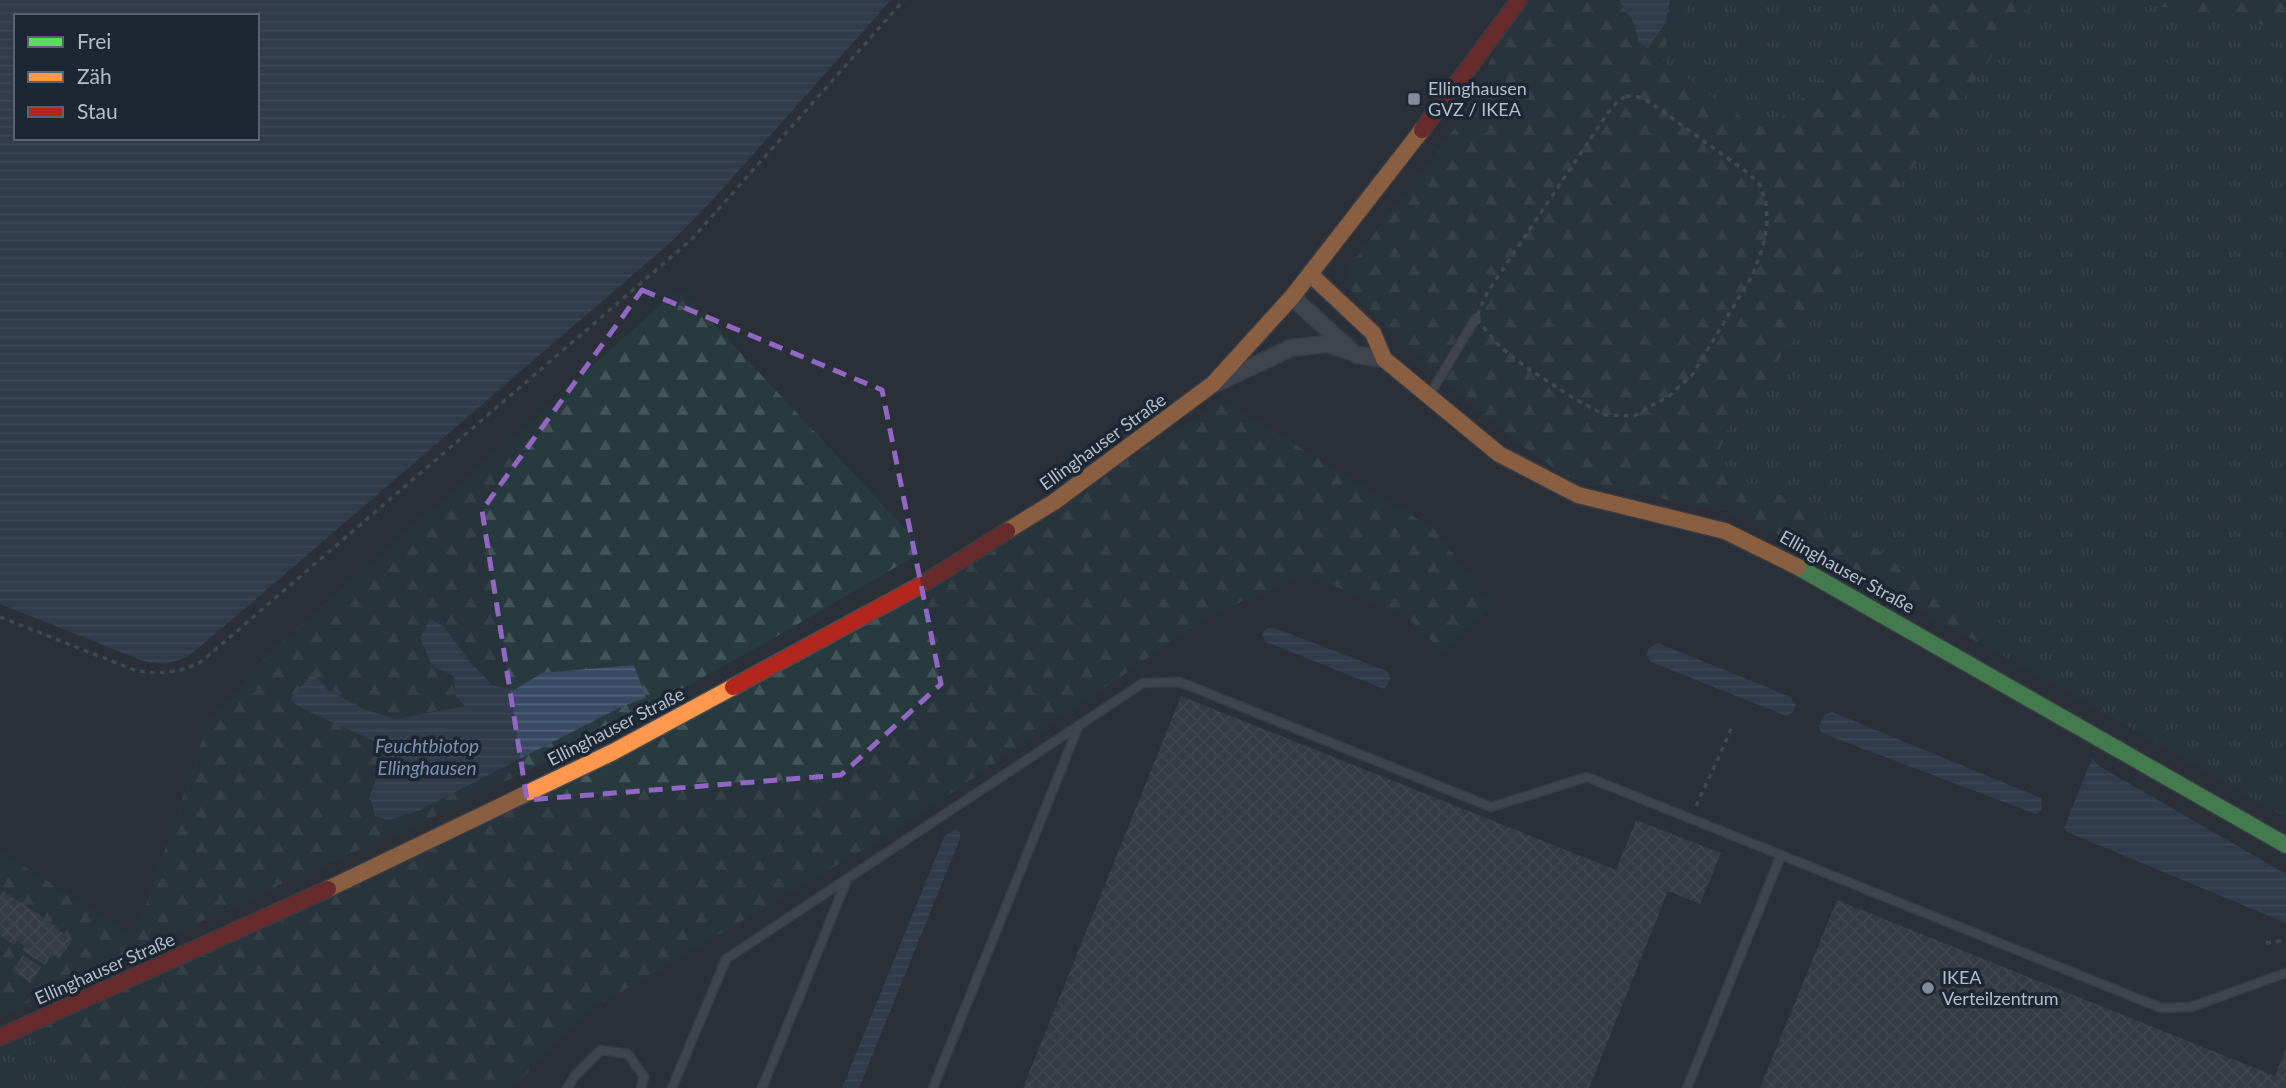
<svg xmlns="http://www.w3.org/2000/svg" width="2286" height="1088" font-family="Lato,sans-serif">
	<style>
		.grass { fill: url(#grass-tufts) }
		.forest { fill: url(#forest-firs); fill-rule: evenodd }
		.water { fill: url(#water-rules); fill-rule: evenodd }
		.building { fill: url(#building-cross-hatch) }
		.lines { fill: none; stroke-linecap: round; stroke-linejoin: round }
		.lane-casing { stroke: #484c53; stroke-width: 11 }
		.street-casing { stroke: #484c53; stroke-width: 19 }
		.fast-casing { stroke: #484c53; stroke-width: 19 }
		.slow-casing { stroke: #484c53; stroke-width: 19 }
		.jam-casing { stroke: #484c53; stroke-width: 19 }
		.path { stroke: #5d636a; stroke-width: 3.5; stroke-dasharray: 5 5; stroke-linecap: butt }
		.lane { stroke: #5a5e66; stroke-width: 8 }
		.street { stroke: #5a5e66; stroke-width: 16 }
		.fast { stroke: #63d668; stroke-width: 16 }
		.slow { stroke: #ff974d; stroke-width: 16 }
		.jam { stroke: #b3261e; stroke-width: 16 }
		.marked { fill: none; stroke: #9266c3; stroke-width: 5; stroke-dasharray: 14 9; stroke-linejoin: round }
		.poi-dot { fill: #848b96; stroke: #1d2633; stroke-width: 2.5 }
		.labels { text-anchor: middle; stroke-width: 7; stroke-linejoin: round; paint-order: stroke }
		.poi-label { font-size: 18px; fill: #b4bcc9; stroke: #1d2633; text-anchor: start }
		.street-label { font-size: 18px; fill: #b4bcc9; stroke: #1d2633 }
		.water-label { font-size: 19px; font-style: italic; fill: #7c92b1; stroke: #1d2633 }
	</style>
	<defs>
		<pattern id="grass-tufts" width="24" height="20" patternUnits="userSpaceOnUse" patternTransform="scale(1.75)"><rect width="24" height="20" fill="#273a3e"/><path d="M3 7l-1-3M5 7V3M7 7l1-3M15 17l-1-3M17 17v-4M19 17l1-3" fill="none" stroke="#445559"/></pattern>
		<pattern id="forest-firs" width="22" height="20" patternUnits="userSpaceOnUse" patternTransform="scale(1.75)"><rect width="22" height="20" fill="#273a3e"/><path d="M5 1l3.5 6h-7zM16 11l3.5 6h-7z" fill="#445559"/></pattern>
		<pattern id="water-rules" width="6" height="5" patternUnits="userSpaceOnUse" patternTransform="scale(1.75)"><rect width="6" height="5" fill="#384963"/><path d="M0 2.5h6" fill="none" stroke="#526178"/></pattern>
		<pattern id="building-cross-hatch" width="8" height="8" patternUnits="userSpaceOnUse" patternTransform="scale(1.75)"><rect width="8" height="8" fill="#444950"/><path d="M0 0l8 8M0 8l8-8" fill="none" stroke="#5d6168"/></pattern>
	</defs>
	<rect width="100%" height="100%" fill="#2a3038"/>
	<!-- grass -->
	<g class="grass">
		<path d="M1684 0H1939L1894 31 1772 126H1754L1658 58 1686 9Z"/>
		<path d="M2032 0H2125L2286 29V817L1998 653 2004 641 1711 469 1732 419 1748 405 1760 391 1778 360Z"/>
		<path d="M19 1028 89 1088H0V1037Z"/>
	</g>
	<!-- forest -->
	<g class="forest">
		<path d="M1521 0H1619C1623 8 1628 13 1632 20 1638 30 1634 43 1648 48L1665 24 1670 0H1684L1686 8 1658 58 1754 126H1772L1829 74 1939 0H2032L1778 360 1760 391 1748 405 1732 419 1712 468 1803 504 1853 532 2004 642 1998 653 1776 533 1727 511 1590 485 1566 476 1512 439 1476 409 1430 369 1354 295 1348 284 1351 264 1457 125Z"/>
		<path d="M2125 0H2286V29Z"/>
		<path d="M680 288 925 550 767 642 585 742 439 814 275 887 0 1016V851L135 937 209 720 266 656ZM471 663 492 685 514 690 542 673 582 671 646 697 623 706 418 811 388 820 370 795 384 758 372 740 347 729 312 673 327 689 363 709 396 719 466 705 456 696 454 676 432 666Z"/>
		<path d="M1224 401 1434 529 1493 606 1444 653 1405 615 1305 574 1209 616 902 827 597 1006 549 1049 514 1088H89L19 1028 456 829 1054 502Z"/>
	</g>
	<!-- water -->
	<g class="water">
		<path d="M0 0H891L707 206 670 243 221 629C194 650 183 669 146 662L0 604ZM16 16H257V138H16Z"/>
		<path d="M1619 0H1670L1665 24 1648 48C1634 43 1638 31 1632 20 1628 13 1623 8 1619 0Z"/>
		<path d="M430 619 444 627 471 663 492 685 514 690 542 673 634 665 646 698 623 706 418 811 388 820 375 816 370 795 384 758 372 740 301 708 290 700 312 673 327 689 363 709 396 719 465 706 456 696 454 676 432 666 420 638Z"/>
		<path d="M1272 627 1387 671 1391 679 1384 689 1266 642 1262 634 1266 629Z"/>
		<path d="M1658 643 1791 697 1796 705 1792 713 1786 716 1651 662 1646 655 1649 648Z"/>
		<path d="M1832 712 2041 798 2042 810 2036 814 1832 737 1821 732 1819 727 1823 715Z"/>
		<path d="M2092 758 2099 766 2286 874V923L2067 832 2064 828Z"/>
		<path d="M955 829 960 832V839L859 1088H842L944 837Z"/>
	</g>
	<!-- building -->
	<g class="building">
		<path d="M1181 696 1616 870 1636 820 1721 853 1700 904 1668 891 1589 1088H1023Z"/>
		<path d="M3 891 59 928 58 929 72 941 59 959 52 954 45 965 22 950 25 946 17 940 14 945 0 936V896Z"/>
		<path d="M1837 900 2275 1076 2286 1048V1088H1760Z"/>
		<path d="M23 955 41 967 31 983 13 971Z"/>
	</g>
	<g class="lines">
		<!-- lane casing -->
		<g class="lane-casing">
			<g id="lane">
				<path d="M1430 394 1476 318"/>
				<path d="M567 1088 575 1076 601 1050 628 1054 644 1077 641 1088"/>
				<path d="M672 1088 726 959 1143 683 1180 682 1491 807 1587 777 1781 855"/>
				<path d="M762 1088 847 880"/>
				<path d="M933 1088 1079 725"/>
				<path d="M1687 1088 1781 855 2161 1008 2191 1007 2286 973"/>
			</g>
		</g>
		<!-- street casing -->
		<g class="street-casing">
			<g id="street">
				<path d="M1292 297 1347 347"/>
				<path d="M1219 382 1291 348 1327 344 1352 352 1357 355 1384 359"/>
			</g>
		</g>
		<!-- fast casing -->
		<g class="fast-casing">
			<path id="fast" d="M1798 567 2286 845"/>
		</g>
		<!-- slow casing -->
		<g class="slow-casing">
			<g id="slow">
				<path d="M1310 274 1373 333 1384 359 1499 454 1578 495 1725 531 1798 567"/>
				<path d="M1007 531 1054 502 1213 384 1292 297 1422 130"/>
				<path d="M328 889 613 752 733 687"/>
			</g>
		</g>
		<!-- jam casing -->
		<g class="jam-casing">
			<g id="jam">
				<path d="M1422 130 1519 0"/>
				<path d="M733 687 921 585 1007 531"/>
				<path d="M0 1037 328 889"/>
			</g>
		</g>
		<!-- path -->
		<g class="path">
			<path d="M1626 96 1639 97 1651 103 1748 173 1760 185 1766 203 1767 223 1763 247 1753 274 1693 374 1669 396 1634 416 1605 415 1573 398 1526 367 1500 347 1476 318 1487 293 1607 114 1618 101Z"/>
			<path d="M0 617 137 671C161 674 179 673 201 662L691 240 904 0"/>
			<path d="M1696 806C1708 779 1721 754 1732 726"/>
			<path d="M2266 943 2286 940"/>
		</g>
		<!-- lane -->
		<use href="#lane" class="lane"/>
		<!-- street -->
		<use href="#street" class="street"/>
		<!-- fast -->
		<use href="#fast" class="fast"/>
		<!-- slow -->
		<use href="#slow" class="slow"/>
		<!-- jam -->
		<use href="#jam" class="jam"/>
	</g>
	<!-- marked area -->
	<path d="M0 0H2286V1088H0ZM642 290 882 390 941 684 841 775 527 800 482 510Z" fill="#2a3038" fill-opacity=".55" fill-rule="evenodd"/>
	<path class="marked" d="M642 290 882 390 941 684 841 775 527 800 482 510Z"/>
	<!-- markers -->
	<g class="poi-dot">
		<rect x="1407" y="92" width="14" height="14" rx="3.5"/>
		<circle cx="1928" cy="988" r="7"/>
	</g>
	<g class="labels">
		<!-- poi labels -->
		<g class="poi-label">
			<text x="1428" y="95">Ellinghausen<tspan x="1428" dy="21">GVZ / IKEA</tspan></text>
			<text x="1942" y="984">IKEA<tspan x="1942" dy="21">Verteilzentrum</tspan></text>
		</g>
		<!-- street labels -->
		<g class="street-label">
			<text transform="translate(1103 442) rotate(-36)" y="6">Ellinghauser Straße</text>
			<text transform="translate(1847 572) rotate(29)" y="6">Ellinghauser Straße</text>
			<text transform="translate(616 727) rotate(-27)" y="6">Ellinghauser Straße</text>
			<text transform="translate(105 969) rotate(-24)" y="6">Ellinghauser Straße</text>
		</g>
		<!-- water labels -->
		<g class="water-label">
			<text x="427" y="753">Feuchtbiotop<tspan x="427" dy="22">Ellinghausen</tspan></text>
		</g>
	</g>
	<!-- legend -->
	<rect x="14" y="14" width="245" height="126" fill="#1d2633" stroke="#59626f" stroke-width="2"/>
	<rect x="28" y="37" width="35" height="10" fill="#63d668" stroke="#59626f" stroke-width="2"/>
	<text x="77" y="49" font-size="21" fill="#b4bcc9">Frei</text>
	<rect x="28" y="72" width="35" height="10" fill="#ff974d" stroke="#59626f" stroke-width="2"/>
	<text x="77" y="84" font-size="21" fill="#b4bcc9">Zäh</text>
	<rect x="28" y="107" width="35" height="10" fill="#b3261e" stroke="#59626f" stroke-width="2"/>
	<text x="77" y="119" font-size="21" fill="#b4bcc9">Stau</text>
</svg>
